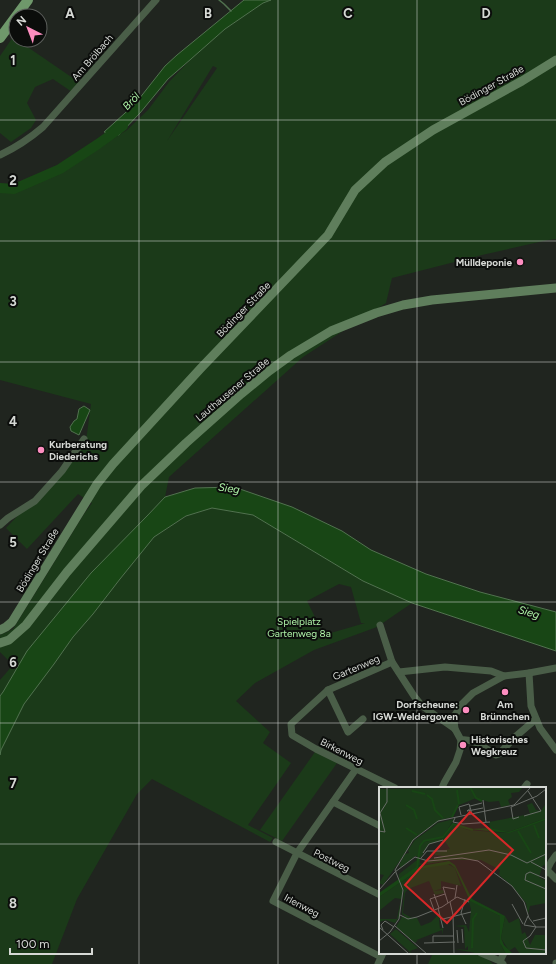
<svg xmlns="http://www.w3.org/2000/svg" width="556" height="964" font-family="Figtree,sans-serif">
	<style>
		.green { fill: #1b3a19; fill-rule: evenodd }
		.water { fill: #184615; stroke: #51724f }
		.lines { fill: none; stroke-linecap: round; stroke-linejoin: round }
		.stream { stroke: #51724f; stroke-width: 1.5 }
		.river { stroke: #184615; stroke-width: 10 }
		.street { stroke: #4a5e48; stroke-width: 7 }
		.secondary { stroke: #5f7e5c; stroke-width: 9 }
		.primary { stroke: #6f986b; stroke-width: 10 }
		.grid { fill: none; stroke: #d6d9d5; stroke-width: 1; stroke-opacity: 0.55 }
		.poi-dot { fill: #fd8ec0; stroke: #0b0d0b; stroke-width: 1.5 }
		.labels { text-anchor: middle; stroke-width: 4; stroke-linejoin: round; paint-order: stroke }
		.street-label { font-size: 10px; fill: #d6d9d5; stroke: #0b0d0b }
		.poi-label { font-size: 10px; font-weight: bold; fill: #d6d9d5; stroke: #0b0d0b; text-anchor: end }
		.park-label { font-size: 10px; fill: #b0f5a9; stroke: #0b0d0b }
		.water-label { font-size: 11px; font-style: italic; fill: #adf2a6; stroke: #0b0d0b }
		.inset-river { fill: none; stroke: #184615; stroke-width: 2 }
		.inset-road { fill: none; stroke: #696d68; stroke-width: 1 }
		.view { fill: #d62828; fill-opacity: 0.15; stroke: #d62828; stroke-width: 2 }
		.inset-edge { fill: none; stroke: #d6d9d5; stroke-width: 2 }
		.grid-label { font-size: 13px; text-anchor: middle; font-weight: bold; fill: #d6d9d5; stroke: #0b0d0b; stroke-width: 4; stroke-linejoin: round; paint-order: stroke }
	</style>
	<rect width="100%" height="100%" fill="#20251f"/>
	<!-- green -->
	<g class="green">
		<path d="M271 0H556V239L548 240 482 255 392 278 386 303 303 357 169 477 165 497 147 516 0 696V680L13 665 0 652V635L13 629 84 514 92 503 78 494 27 549 6 528 46 486 86 441 91 404 0 380V193H16L61 172 127 130 148 110 169 82 191 59 225 29 263 3ZM213 66 217 68 167 141 211 69Z"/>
		<path d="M13 37 80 83 72 92 53 79 35 87 27 103 36 120 31 128 11 142 0 133V56Z"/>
		<path d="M212 508 253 515 363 581 412 603 377 627 314 650 255 683 236 701 270 732 263 743 291 763 248 825 273 838 270 842 152 779 137 794 77 899 52 964H0V755L1 750 23 704 54 664 73 637 93 614 120 579 154 537 187 516ZM339 584 351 587 361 623H365L324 635 307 601Z"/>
		<path d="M315 752 337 763 282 841 260 830Z"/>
		<path d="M433 953C451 953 480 949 493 964H428Z"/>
	</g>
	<!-- water -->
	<g class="water">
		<path d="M244 0H271L263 3 225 29 191 59 168 79 140 113 119 135 104 132 135 104 165 66 177 55Z"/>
		<path d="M84 406 90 410 79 435 71 431 70 427 74 421 77 419 79 409Z"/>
		<path d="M234 487 292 507 342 531 371 550 426 574 480 592 556 612V651L412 603 363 581 253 515 212 508 186 516 154 537 120 579 93 614 73 637 54 664 24 704 1 750 0 755V696L3 692 27 651 91 573 147 516 165 497 195 488Z"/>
	</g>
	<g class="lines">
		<!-- stream -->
		<path class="stream" d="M219 0 224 4 231 11"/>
		<!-- river -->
		<path class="river" d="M0 188 14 189 60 169 98 144 123 126"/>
		<!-- street -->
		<g class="street">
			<path d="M0 155C17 147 29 139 43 127L156 0"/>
			<path d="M0 525 8 518 35 501 62 471 84 439"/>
			<path d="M380 625 392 662 414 696 422 706 455 729 461 740 460 750 456 762 444 783 442 788"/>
			<path d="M392 662 328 690 291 724 292 735 316 749 395 788"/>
			<path d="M399 672 445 667 491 671 504 676"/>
			<path d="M529 673 531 706 540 728 556 750"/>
			<path d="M328 690 348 732 363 719"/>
			<path d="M455 729 454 720 455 715 462 704 473 693 504 676 529 673 556 668"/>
			<path d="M461 740C474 738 486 749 496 755L499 754 515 737 536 719"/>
			<path d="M356 769 297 853 273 901 381 957"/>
			<path d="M524 788 527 784"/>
			<path d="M333 802 380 826"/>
			<path d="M276 842 380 895"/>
			<path d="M545 868 556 879"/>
			<path d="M545 874 551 862 556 855"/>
			<path d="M481 953 500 961 503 964"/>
			<path d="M500 961 504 953"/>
			<path d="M378 964 383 953"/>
			<path d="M556 964V963"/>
		</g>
		<!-- secondary -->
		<g class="secondary">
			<path d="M0 630 6 627 12 622 97 484 113 464 201 368 328 235 355 190 385 162 433 130 522 81 556 60"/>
			<path d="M0 643 9 640 26 625 67 572 141 486 186 443 241 394 269 371 291 355 331 331 376 313 403 305 432 300 556 288"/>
		</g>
		<!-- primary -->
		<path class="primary" d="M0 38 28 0"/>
	</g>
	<!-- grid -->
	<path class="grid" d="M139 0V964M278 0V964M417 0V788M0 120H556M0 241H556M0 362H556M0 482H556M0 602H556M0 723H556M0 844H380M545 844H556M417 953V964"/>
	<!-- markers -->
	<g class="poi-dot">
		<circle cx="520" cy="262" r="4"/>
		<circle cx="41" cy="450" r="4"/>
		<circle cx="505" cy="692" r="4"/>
		<circle cx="466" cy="710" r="4"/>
		<circle cx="463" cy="745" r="4"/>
	</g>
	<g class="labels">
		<!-- street labels -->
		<g class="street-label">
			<text transform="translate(92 57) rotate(-49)" y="4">Am Brölbach</text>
			<text transform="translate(491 85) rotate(-29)" y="4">Bödinger Straße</text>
			<text transform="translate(243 309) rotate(-46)" y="4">Bödinger Straße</text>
			<text transform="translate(232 389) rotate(-40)" y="4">Lauthausener Straße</text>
			<text transform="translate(37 560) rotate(-59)" y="4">Bödinger Straße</text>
			<text transform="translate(356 667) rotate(-23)" y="4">Gartenweg</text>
			<text transform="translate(342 751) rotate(27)" y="4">Birkenweg</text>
			<text transform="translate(332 860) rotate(27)" y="4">Postweg</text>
			<text transform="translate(302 905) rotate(28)" y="4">Irlenweg</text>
		</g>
		<!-- poi labels -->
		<g class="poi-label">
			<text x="512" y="266">Mülldeponie</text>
			<text x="49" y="448" text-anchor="start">Kurberatung<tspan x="49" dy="12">Diederichs</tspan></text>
			<text x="458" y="708">Dorfscheune:<tspan x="458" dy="12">IGW-Weldergoven</tspan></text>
			<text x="505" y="708" text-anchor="middle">Am<tspan x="505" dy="12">Brünnchen</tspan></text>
			<text x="471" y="743" text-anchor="start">Historisches<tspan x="471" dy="12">Wegkreuz</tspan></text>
		</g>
		<!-- park labels -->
		<g class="park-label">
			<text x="299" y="625">Spielplatz<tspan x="299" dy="12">Gartenweg 8a</tspan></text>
		</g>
		<!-- water labels -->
		<g class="water-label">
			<text transform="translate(131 101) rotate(-47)" y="4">Bröl</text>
			<text transform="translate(229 488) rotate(8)" y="4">Sieg</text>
			<text transform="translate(529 612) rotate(17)" y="4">Sieg</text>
		</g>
	</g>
	<!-- overview -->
	<g transform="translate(379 787)">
		<rect width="167" height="167" fill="#20251f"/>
		<path d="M0 0 2 2 144 0 140 5 132 6 133 10 129 13 131 18 122 20 120 14 110 15 97 11 78 19 74 30 62 33 37 50 4 98 0 96 5 88 0 87ZM153 16 157 23 162 24 167 16V31L130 45 111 42 110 35 151 27 148 18ZM75 32 64 50 45 54 41 59 45 55 65 51 74 37 89 43 127 46 167 33V79L164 78 160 90 167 94V116L151 119 149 127 147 116 133 99 120 88 121 83 102 73H72L41 78 20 93V87L38 73 37 71H41V76L44 77 47 76V72L50 73 64 69 56 68V65L71 62 65 53 50 57 42 70 36 69 22 81 20 78 26 67 30 66 29 63 36 53 59 36ZM67 76 76 81 82 99 62 94V102L54 104 64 103 65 106 56 108 50 94 29 102 26 106 24 126 33 131 29 132 23 127 25 104 23 98 24 104 21 124 20 130 16 136 7 133 0 135V132H18L22 112 16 111 0 124V110L41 82ZM89 112 121 129 122 158 127 167H101L76 162 89 163V159L86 162 85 140 75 139 87 138 90 145 92 122ZM61 126 63 131 60 133 61 142 64 141V148L63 143 35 154 39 153 36 156 17 140 23 130 38 131 42 139 52 135ZM126 129 130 136 140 131 143 147 146 145 151 158 156 148H167V167H141L136 160 130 164 122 151ZM17 142 39 161 31 164 33 167 11 147Z" fill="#1b3a19"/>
		<path d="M167 31V33L130 46 90 42 110 41 130 45ZM70 74 76 78 93 112 126 129 122 151 125 158 134 167H127L121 156V129L91 114 76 81 71 77 41 82 0 110V106L37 80Z" fill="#184615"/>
		<path class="inset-river" d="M91 0 97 11 103 14M78 3 80 17M33 4 46 7M48 8 53 12 56 23 64 31M27 18 35 23 38 32M73 30 79 18M155 38 160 51M27 41 38 48M139 44 152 66M38 81 41 59 45 54 64 50 74 37 94 43M93 161 94 132 98 126"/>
		<path class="inset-road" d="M104 13 107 35M91 19 103 16M92 21 88 24 104 21M82 28 80 20 90 17 93 27M145 29 162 24 149 4M140 30 134 32 132 20 158 9 167 2M76 31 74 35 84 37 111 35M0 44 6 45 1 26 8 15V0M44 66 50 57 64 53M42 71 48 64H68M55 71 110 63 132 68 148 76 167 67M152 75 167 83M16 85 36 70 49 74 83 71 99 74 133 99 145 115 150 131 157 140H167M167 92 151 85 147 87 146 93 167 102M0 103 16 85M55 107 60 121M76 111 78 98M86 112 82 126 87 137M71 115 74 128 75 167M69 116 64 100 76 102M133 117 144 137M59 121 64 141M55 123 51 112 66 107M21 128 29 132 38 130 63 120 78 110 90 115M149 129 145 138 157 140 151 149 144 154 147 161 167 163M64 132 92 125M154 134 167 131M16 139 48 167M0 140 30 167M83 142 84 156M4 143 2 138 6 134 15 140M78 143 79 156M0 154 11 145 20 132 24 103 16 83 34 53 59 34 135 18 152 0M54 155V149H75M45 156 76 155"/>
		<path class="view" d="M91 25 134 63 68 136 26 98Z"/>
		<rect width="167" height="167" class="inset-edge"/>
	</g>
	<g class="grid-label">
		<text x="70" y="18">A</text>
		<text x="208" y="18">B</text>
		<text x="348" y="18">C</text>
		<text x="486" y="18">D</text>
		<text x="13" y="65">1</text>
		<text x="13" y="185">2</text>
		<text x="13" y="306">3</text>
		<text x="13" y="426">4</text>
		<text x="13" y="547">5</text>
		<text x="13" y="667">6</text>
		<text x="13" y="788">7</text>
		<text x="13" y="908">8</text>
	</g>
	<!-- north arrow -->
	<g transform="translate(28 28) rotate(318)"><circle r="19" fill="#0b0d0b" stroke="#5c5f5c"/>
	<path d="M0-3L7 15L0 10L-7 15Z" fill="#fd8ec0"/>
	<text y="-6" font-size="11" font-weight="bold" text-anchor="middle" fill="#d6d9d5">N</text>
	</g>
	<!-- scale -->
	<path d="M10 948v6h82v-6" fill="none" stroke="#d6d9d5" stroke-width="2"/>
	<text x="16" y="948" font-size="12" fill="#d6d9d5" stroke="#0b0d0b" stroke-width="3" paint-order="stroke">100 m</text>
</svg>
